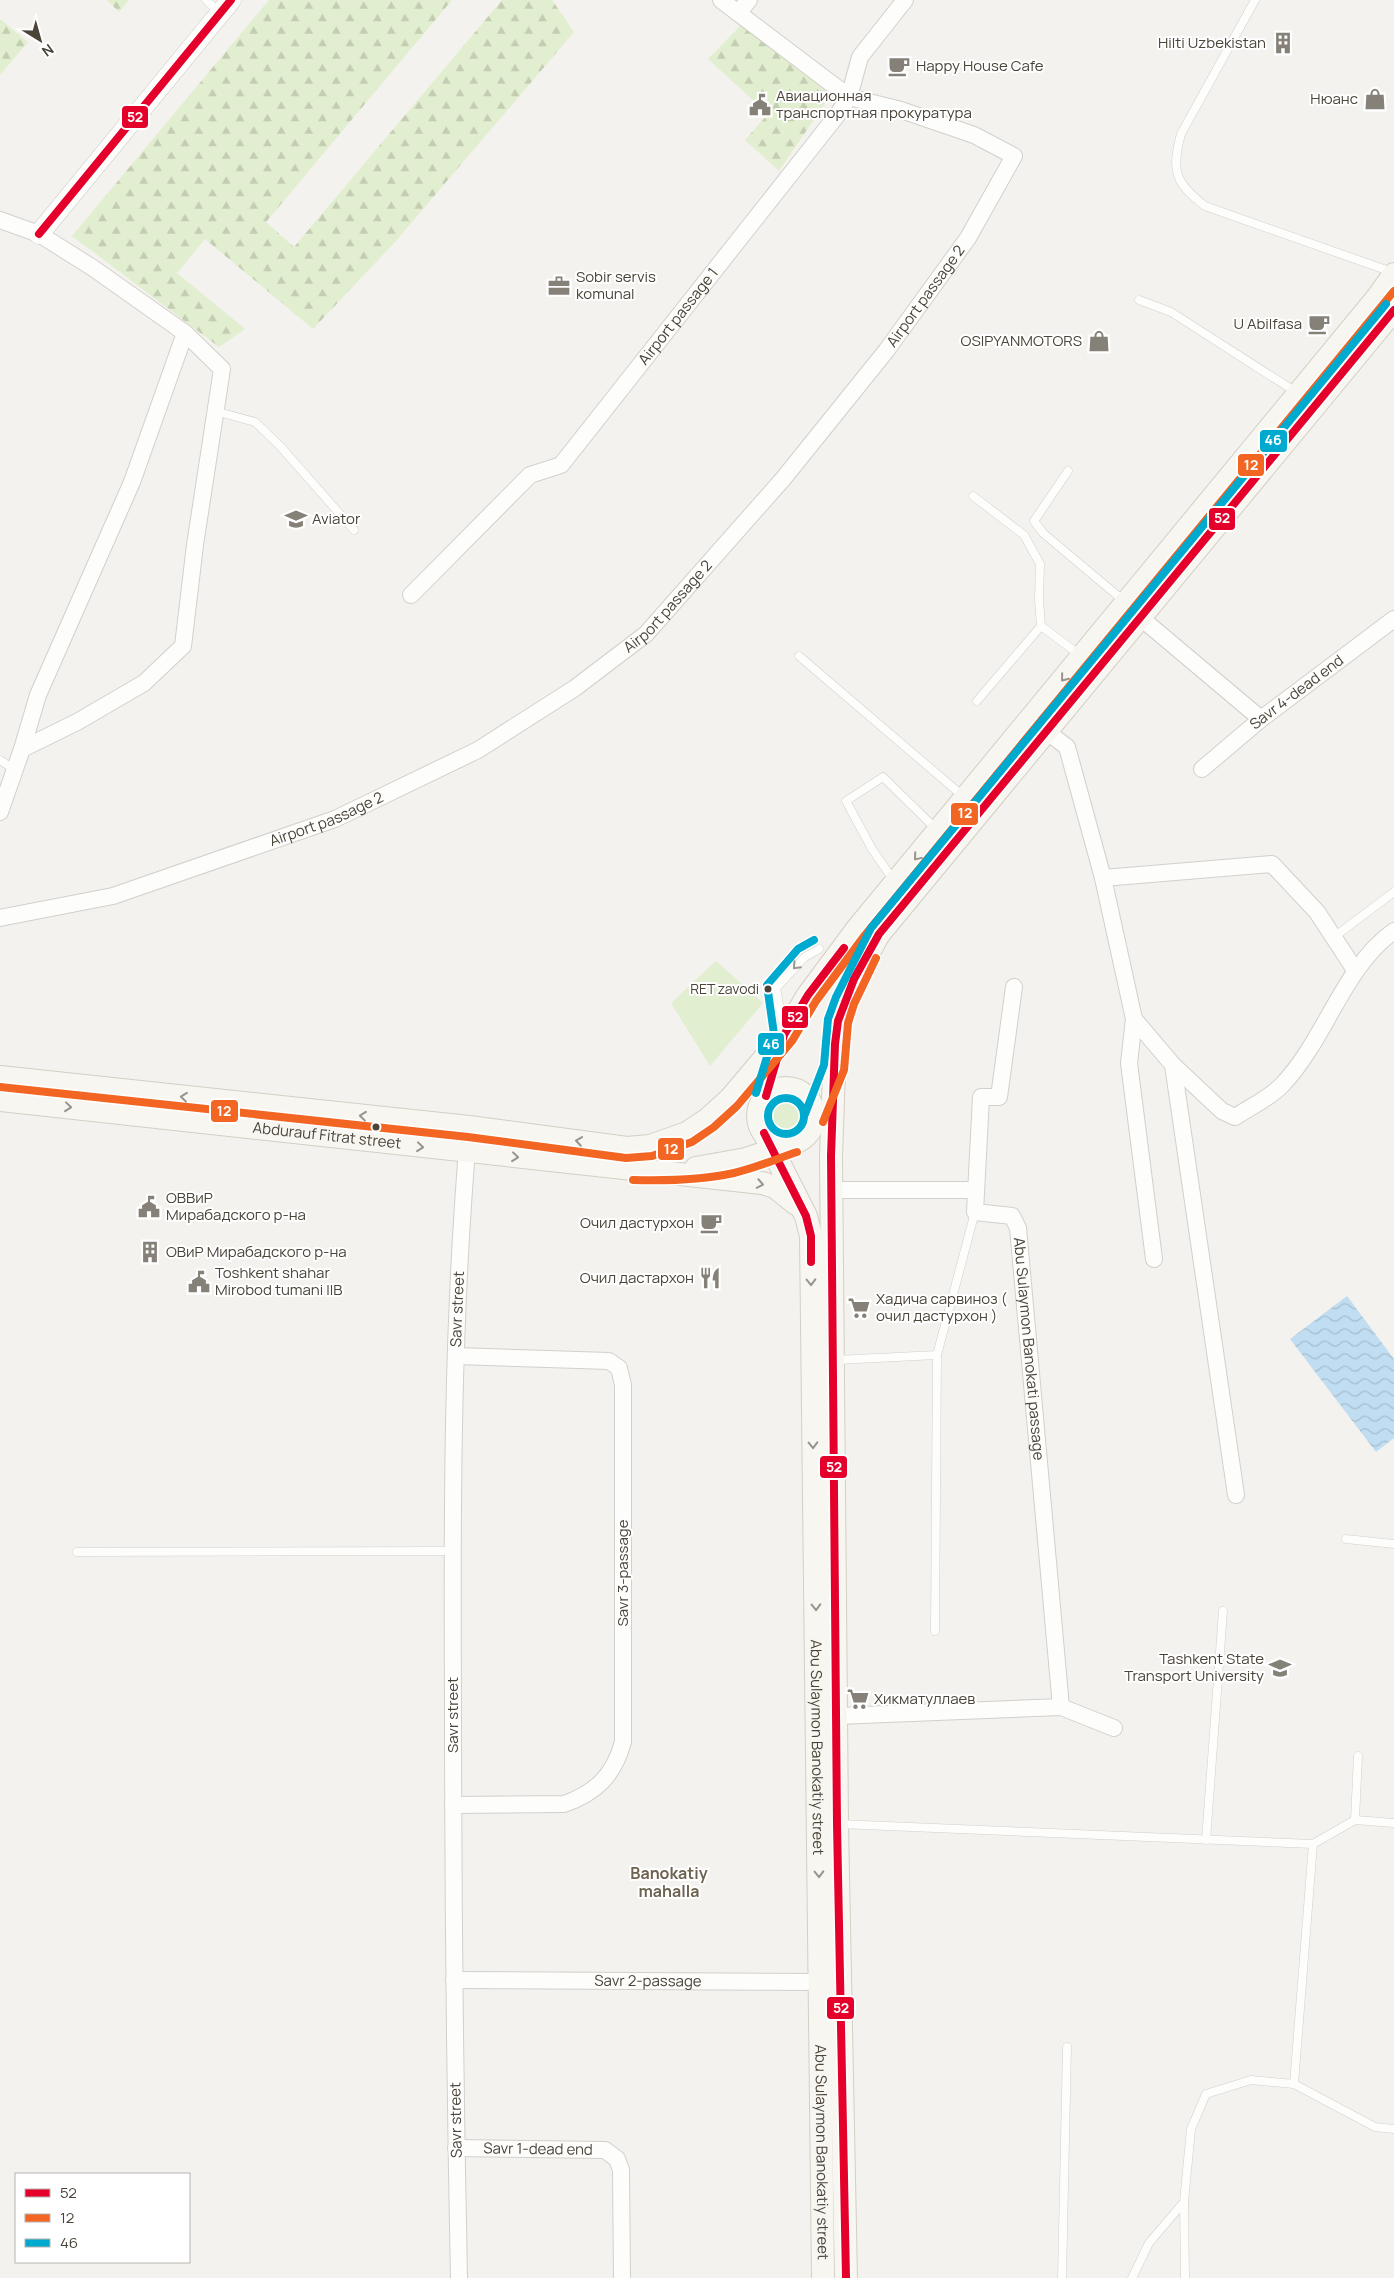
<svg xmlns="http://www.w3.org/2000/svg" width="1394" height="2278" font-family="Manrope,sans-serif">
	<style>
		.green { fill: #e1eecf }
		.forest { fill: url(#forest-firs) }
		.water { fill: url(#water-waves) }
		.lines { fill: none; stroke-linecap: round; stroke-linejoin: round }
		.service-casing { stroke: #d2d0cb; stroke-width: 9 }
		.minor-casing { stroke: #d2d0cb; stroke-width: 18 }
		.tertiary-casing { stroke: #d2d0cb; stroke-width: 21 }
		.secondary-casing { stroke: #d3cfc5; stroke-width: 24 }
		.service { stroke: #fdfdfc; stroke-width: 8 }
		.minor { stroke: #fdfdfc; stroke-width: 16 }
		.tertiary { stroke: #fdfdfc; stroke-width: 20 }
		.secondary { stroke: #f7f6f1; stroke-width: 22 }
		.bus-1-casing { stroke: #fff; stroke-width: 11 }
		.bus-2-casing { stroke: #fff; stroke-width: 11 }
		.bus-3-casing { stroke: #fff; stroke-width: 11 }
		.bus-1 { stroke: #e4002b; stroke-width: 8 }
		.bus-2 { stroke: #f26522; stroke-width: 8 }
		.bus-3 { stroke: #00a9ce; stroke-width: 8 }
		.oneway { stroke: #98948c }
		.oneway2 { stroke: #9b9791 }
		.bus-dot { fill: #4b4439; stroke: #fff; stroke-width: 2 }
		.labels { text-anchor: middle; stroke-width: 4; stroke-linejoin: round; paint-order: stroke }
		.bus-label { font-size: 14px; fill: #4b4439; stroke: #fff; text-anchor: end }
		.poi-label { font-size: 15px; fill: #4b4439; stroke: #fff; text-anchor: start }
		.street-label { font-size: 15px; fill: #4b4439; stroke: #fff }
		.neighbourhood-label { font-size: 16px; font-weight: bold; fill: #6e6250; stroke: #fff }
		.line-badge { stroke: #fff; stroke-width: 2 }
		.badge-label { font-size: 14px; text-anchor: middle; font-weight: bold; fill: #fff }
	</style>
	<defs>
		<pattern id="forest-firs" width="22" height="20" patternUnits="userSpaceOnUse" patternTransform="scale(1.25)"><rect width="22" height="20" fill="#e1eecf"/><path d="M5 1l3.5 6h-7zM16 11l3.5 6h-7z" fill="#c3cdb2"/></pattern>
		<pattern id="water-waves" width="16" height="10" patternUnits="userSpaceOnUse" patternTransform="scale(1.25)"><rect width="16" height="10" fill="#c0ddf1"/><path d="M0 5q4-4 8 0t8 0" fill="none" stroke="#a6bfcf"/></pattern>
	</defs>
	<rect width="100%" height="100%" fill="#f4f2ee"/>
	<!-- green -->
	<g class="green">
		<path d="M716 961 763 1003 710 1066 671 1003Z"/>
		<circle cx="786" cy="1115" r="16"/>
	</g>
	<!-- forest -->
	<g class="forest">
		<path d="M107 0H129L119 12Z"/>
		<path d="M269 0H452L266 222 294 247 502 0H552L574 32 395 242 313 329 205 239 177 273 245 329 219 347 72 236Z"/>
		<path d="M0 19 28 42 0 75Z"/>
		<path d="M741 25 832 93 779 171 745 140 768 114 708 59Z"/>
	</g>
	<!-- water -->
	<path class="water" d="M1347 1296 1394 1359V1438L1376 1452 1290 1339Z"/>
	<g class="lines">
		<!-- service casing -->
		<g class="service-casing">
			<g id="service">
				<path d="M206 0 219 12"/>
				<path d="M1255 0 1181 134C1171 171 1175 183 1205 206L1392 272"/>
				<path d="M1139 300 1171 312 1296 392"/>
				<path d="M215 411 255 422 280 446 354 530"/>
				<path d="M1068 471 1034 521 1043 533 1124 601"/>
				<path d="M973 496 1024 535 1040 564 1039 600 1041 626 1080 655"/>
				<path d="M799 656 964 797"/>
				<path d="M977 701 1041 626"/>
				<path d="M0 760 15 770"/>
				<path d="M894 881 872 849 846 801 883 777 937 830"/>
				<path d="M1334 937 1394 892"/>
				<path d="M783 1026 776 988 805 957 819 949"/>
				<path d="M836 1360 937 1355 975 1212"/>
				<path d="M1346 1539 1394 1544"/>
				<path d="M77 1552 452 1551"/>
				<path d="M935 1631 937 1355"/>
				<path d="M1355 1820 1358 1756"/>
				<path d="M839 1824 1313 1844 1355 1820 1394 1823"/>
				<path d="M1206 1840 1223 1611"/>
				<path d="M1294 2084 1313 1844"/>
				<path d="M1184 2202 1185 2278"/>
				<path d="M1062 2278 1067 2047"/>
				<path d="M1132 2278 1149 2243 1184 2202 1191 2129 1206 2094 1251 2080 1294 2084 1375 2127 1394 2129"/>
			</g>
		</g>
		<!-- minor casing -->
		<g class="minor-casing">
			<g id="minor">
				<path d="M738 13 749 0"/>
				<path d="M0 220 39 234 93 268 185 333 222 369 195 545 183 646 144 683 77 722 22 749 0 812"/>
				<path id="s1" d="M411 595 530 475 561 465 838 114 849 97 860 57 905 0"/>
				<path d="M1141 618 1261 719"/>
				<path d="M1038 725 1067 747 1103 878 1134 1019 1173 1065 1236 1495"/>
				<path d="M22 749 38 695 132 482 185 333"/>
				<path id="s2" d="M1202 769 1261 719 1394 619"/>
				<path d="M1103 878 1272 864 1317 912 1355 970"/>
				<path id="s3" d="M0 918 113 896 335 819 478 750 575 688 646 634 783 479 886 351 968 238 1014 156 974 135 901 110 849 97 721 0"/>
				<path id="s4" d="M1014 987 999 1097H981L975 1212 1012 1216 1018 1228 1061 1707 1114 1728"/>
				<path d="M1134 1019 1129 1063 1154 1259"/>
				<path d="M1173 1065 1222 1111 1235 1117C1250 1107 1270 1098 1282 1085 1326 1039 1343 967 1394 931"/>
				<path d="M832 1190H976"/>
				<path d="M837 1716 1061 1707"/>
				<path d="M453 1805 564 1804C596 1793 614 1775 623 1742V1385L619 1368 609 1361 456 1356"/>
				<path id="s5" d="M454 1980 829 1982"/>
				<path id="s6" d="M456 2148 605 2150 617 2159 621 2170 622 2278"/>
				<path id="s7" d="M459 2278C455 2085 453 1892 453 1699 452 1508 452 1317 469 1127"/>
			</g>
		</g>
		<!-- tertiary casing -->
		<g class="tertiary-casing">
			<path id="tertiary" d="M39 234 231 0"/>
		</g>
		<!-- secondary casing -->
		<g class="secondary-casing">
			<g id="secondary">
				<path d="M0 1077 469 1127 627 1148 650 1146 687 1133 708 1119 730 1099 784 1035 808 995 857 929 1377 298 1394 274"/>
				<circle cx="786" cy="1116" r="28"/>
				<path id="s8" d="M0 1100 762 1183 775 1187 796 1204"/>
				<path id="s9" d="M764 1133 806 1216 811 1236 823 2278"/>
				<path d="M696 1168 746 1159 785 1146"/>
				<path d="M846 2278 837 1824 831 1156 835 1044 838 1021 854 979 879 934 1394 310"/>
			</g>
		</g>
		<!-- service -->
		<use href="#service" class="service"/>
		<!-- minor -->
		<use href="#minor" class="minor"/>
		<!-- tertiary -->
		<use href="#tertiary" class="tertiary"/>
		<!-- secondary -->
		<use href="#secondary" class="secondary"/>
		<!-- bus-1 casing -->
		<g class="bus-1-casing">
			<g id="bus-1">
				<path d="M39 234 231 0"/>
				<path d="M766 1096 784 1035 808 995 844 948"/>
				<path d="M764 1133 806 1216 811 1236V1262"/>
				<path d="M846 2278 837 1824 831 1156 835 1044 838 1021 854 979 879 934 1394 310"/>
			</g>
		</g>
		<!-- bus-2 casing -->
		<g class="bus-2-casing">
			<g id="bus-2">
				<path d="M0 1087 468 1137 626 1158 652 1156 692 1142 714 1127 737 1106 792 1041 816 1001 865 935 1394 291"/>
				<path d="M823 1122 844 1070 848 1023 854 1004 876 958"/>
				<path d="M633 1180C667 1181 701 1180 734 1173 756 1168 776 1159 797 1152"/>
			</g>
		</g>
		<!-- bus-3 casing -->
		<g class="bus-3-casing">
			<g id="bus-3">
				<path d="M756 1093 774 1034 767 985 798 949 814 940"/>
				<circle cx="786" cy="1116" r="18"/>
				<path d="M805 1114 824 1065 828 1019 836 997 871 928 1386 304"/>
			</g>
		</g>
		<!-- bus-1 -->
		<use href="#bus-1" class="bus-1"/>
		<!-- bus-2 -->
		<use href="#bus-2" class="bus-2"/>
		<!-- bus-3 -->
		<use href="#bus-3" class="bus-3"/>
	</g>
	<!-- one-way arrows -->
	<defs><path id="oneway-chevron" d="M-2-3.5L2.5 0L-2 3.5" fill="none" stroke-width="1.6" stroke-linecap="round" stroke-linejoin="round" transform="scale(1.25)"/></defs>
	<g class="oneway">
		<use href="#oneway-chevron" transform="translate(1064 678) rotate(129)"/>
		<use href="#oneway-chevron" transform="translate(917 857) rotate(130)"/>
		<use href="#oneway-chevron" transform="translate(184 1097) rotate(-174)"/>
		<use href="#oneway-chevron" transform="translate(68 1107) rotate(6)"/>
		<use href="#oneway-chevron" transform="translate(363 1116) rotate(-174)"/>
		<use href="#oneway-chevron" transform="translate(579 1141) rotate(-172)"/>
		<use href="#oneway-chevron" transform="translate(420 1147) rotate(6)"/>
		<use href="#oneway-chevron" transform="translate(515 1157) rotate(6)"/>
		<use href="#oneway-chevron" transform="translate(760 1184) rotate(11)"/>
		<use href="#oneway-chevron" transform="translate(811 1282) rotate(89)"/>
		<use href="#oneway-chevron" transform="translate(813 1445) rotate(89)"/>
		<use href="#oneway-chevron" transform="translate(816 1607) rotate(89)"/>
		<use href="#oneway-chevron" transform="translate(819 1874) rotate(89)"/>
	</g>
	<use class="oneway2" href="#oneway-chevron" transform="translate(796 966) rotate(133)"/>
	<!-- icons -->
	<defs>
		<g id="building-bare" transform="scale(1.725)"><path d="M-4-6H4V6H1V3H-1V6H-4ZM-2.5-4.3h1.7v1.8h-1.7ZM.8-4.3h1.7v1.8H.8ZM-2.5-1h1.7V.8h-1.7ZM.8-1h1.7V.8H.8Z" fill="#868178" stroke="#fff" stroke-width="2.5" paint-order="stroke"/></g>
		<g id="cafe-bare" transform="scale(1.725)"><path d="M-5.5-4.5H6V0H3Q3 3.5 0 3.5H-2.5Q-5.5 3.5-5.5 0ZM3-3.2v2h1.7v-2ZM-6 4.5H4V6H-6Z" fill="#868178" stroke="#fff" stroke-width="2.5" paint-order="stroke"/></g>
		<g id="shop-bare" transform="scale(1.725)"><path d="M-5-2.5h2.3a2.7 3.5 0 0 1 5.4 0H5L5.5 6h-11ZM-1.5-2.5h3a1.5 2.3 0 0 0-3 0Z" fill="#868178" stroke="#fff" stroke-width="2.5" paint-order="stroke"/></g>
		<g id="civic-bare" transform="scale(1.725)"><path d="M-.6-6.5H3V-4.5H.6V-3L4-1V1h2V6H-6V1h2V-1L-.6-3ZM-1.2 2.5V6h2.4V2.5Z" fill="#868178" stroke="#fff" stroke-width="2.5" paint-order="stroke"/></g>
		<g id="office-bare" transform="scale(1.725)"><path d="M-6-3h4V-5.5h4V-3h4V5H-6ZM-1-4.5V-3h2v-1.5ZM-6 0V1H6V0Z" fill="#868178" stroke="#fff" stroke-width="2.5" paint-order="stroke"/></g>
		<g id="school-bare" transform="scale(1.725)"><path d="M0-5L7-2L0 1L-7-2ZM-4 1L0 2.5L4 1V4Q0 6-4 4Z" fill="#868178" stroke="#fff" stroke-width="2.5" paint-order="stroke"/></g>
		<g id="restaurant-bare" transform="scale(1.725)"><path d="M-5-6h1v4h1v-4h1v4h1v-4h1v5L-1.5 .5V6h-2V.5L-5-1ZM5-6V6H3V1.5H1.5Q1.5-4 5-6Z" fill="#868178" stroke="#fff" stroke-width="2.5" paint-order="stroke"/></g>
		<g id="supermarket-bare" transform="scale(1.725)"><path d="M-6-5.5h2.5l.6 2H6L4.5 2H-2.5L-4.4-4H-6ZM-1.5 3.2a1.3 1.3 0 1 0 .1 0ZM3 3.2a1.3 1.3 0 1 0 .1 0Z" fill="#868178" stroke="#fff" stroke-width="2.5" paint-order="stroke"/></g>
		<g id="university-bare" transform="scale(1.725)"><path d="M0-5L7-2L0 1L-7-2ZM-4 1L0 2.5L4 1V4Q0 6-4 4Z" fill="#868178" stroke="#fff" stroke-width="2.5" paint-order="stroke"/></g>
	</defs>
	<g fill-rule="evenodd">
		<use href="#building-bare" x="1283" y="43"/>
		<use href="#cafe-bare" x="899" y="66"/>
		<use href="#shop-bare" x="1375" y="99"/>
		<use href="#civic-bare" x="760" y="105"/>
		<use href="#office-bare" x="559" y="286"/>
		<use href="#cafe-bare" x="1319" y="324"/>
		<use href="#shop-bare" x="1099" y="341"/>
		<use href="#school-bare" x="296" y="519"/>
		<use href="#civic-bare" x="149" y="1207"/>
		<use href="#cafe-bare" x="711" y="1223"/>
		<use href="#building-bare" x="150" y="1252"/>
		<use href="#restaurant-bare" x="710" y="1278"/>
		<use href="#civic-bare" x="199" y="1282"/>
		<use href="#supermarket-bare" x="859" y="1308"/>
		<use href="#university-bare" x="1280" y="1668"/>
		<use href="#supermarket-bare" x="858" y="1699"/>
	</g>
	<!-- markers -->
	<g class="bus-dot">
		<circle cx="768" cy="989" r="4.5"/>
		<circle cx="376" cy="1127" r="4.5"/>
	</g>
	<g class="labels">
		<!-- bus labels -->
		<g class="bus-label">
			<text x="759" y="994">RET zavodi</text>
		</g>
		<!-- poi labels -->
		<g class="poi-label">
			<text x="1266" y="48" text-anchor="end">Hilti Uzbekistan</text>
			<text x="916" y="71">Happy House Cafe</text>
			<text x="776" y="101">Авиационная<tspan x="776" dy="17">транспортная прокуратура</tspan></text>
			<text x="1358" y="104" text-anchor="end">Нюанс</text>
			<text x="576" y="282">Sobir servis<tspan x="576" dy="17">komunal</tspan></text>
			<text x="1302" y="329" text-anchor="end">U Abilfasa</text>
			<text x="1082" y="346" text-anchor="end">OSIPYANMOTORS</text>
			<text x="312" y="524">Aviator</text>
			<text x="166" y="1203">ОВВиР<tspan x="166" dy="17">Мирабадского р-на</tspan></text>
			<text x="694" y="1228" text-anchor="end">Очил дастурхон</text>
			<text x="166" y="1257">ОВиР Мирабадского р-на</text>
			<text x="215" y="1278">Toshkent shahar<tspan x="215" dy="17">Mirobod tumani IIB</tspan></text>
			<text x="694" y="1283" text-anchor="end">Очил дастархон</text>
			<text x="876" y="1304">Хадича сарвиноз (<tspan x="876" dy="17">очил дастурхон )</tspan></text>
			<text x="1264" y="1664" text-anchor="end">Tashkent State<tspan x="1264" dy="17">Transport University</tspan></text>
			<text x="874" y="1704">Хикматуллаев</text>
		</g>
		<!-- street labels -->
		<g class="street-label">
			<text dy="5" stroke="none"><textPath href="#s3" startOffset="1152">Аirport passage 2</textPath></text>
			<text dy="5" stroke="none"><textPath href="#s1" startOffset="391">Аirport passage 1</textPath></text>
			<text dy="5" stroke="none"><textPath href="#s3" startOffset="748">Аirport passage 2</textPath></text>
			<text dy="5" stroke="none"><textPath href="#s2" startOffset="122">Savr 4-dead end</textPath></text>
			<text dy="5" stroke="none"><textPath href="#s3" startOffset="342">Аirport passage 2</textPath></text>
			<text dy="5" stroke="none"><textPath href="#s8" startOffset="329">Abdurauf Fitrat street</textPath></text>
			<text dy="5" stroke="none"><textPath href="#s7" startOffset="969">Savr street</textPath></text>
			<text dy="5" stroke="none"><textPath href="#s4" startOffset="416">Abu Sulaymon Banokati passage</textPath></text>
			<text transform="translate(623 1573) rotate(-90)" y="5">Savr 3-passage</text>
			<text transform="translate(453 1715) rotate(-90)" y="5">Savr street</text>
			<text dy="5" stroke="none"><textPath href="#s9" startOffset="625">Abu Sulaymon Banokatiy street</textPath></text>
			<text dy="5" stroke="none"><textPath href="#s5" startOffset="194">Savr 2-passage</textPath></text>
			<text transform="translate(456 2120) rotate(-91)" y="5">Savr street</text>
			<text dy="5" stroke="none"><textPath href="#s6" startOffset="82">Savr 1-dead end</textPath></text>
			<text dy="5" stroke="none"><textPath href="#s9" startOffset="1030">Abu Sulaymon Banokatiy street</textPath></text>
		</g>
		<!-- neighbourhood labels -->
		<g class="neighbourhood-label">
			<text x="669" y="1879">Banokatiy<tspan x="669" dy="18">mahalla</tspan></text>
		</g>
	</g>
	<g class="line-badge">
		<rect x="121" y="105" width="28" height="24" rx="5" fill="#e4002b"/>
		<rect x="1259" y="429" width="29" height="24" rx="5" fill="#00a9ce"/>
		<rect x="1237" y="453" width="28" height="24" rx="5" fill="#f26522"/>
		<rect x="1208" y="507" width="28" height="24" rx="5" fill="#e4002b"/>
		<rect x="950" y="802" width="29" height="24" rx="5" fill="#f26522"/>
		<rect x="781" y="1005" width="28" height="24" rx="5" fill="#e4002b"/>
		<rect x="757" y="1032" width="28" height="24" rx="5" fill="#00a9ce"/>
		<rect x="210" y="1099" width="29" height="24" rx="5" fill="#f26522"/>
		<rect x="657" y="1137" width="28" height="24" rx="5" fill="#f26522"/>
		<rect x="819" y="1455" width="29" height="24" rx="5" fill="#e4002b"/>
		<rect x="826" y="1996" width="29" height="24" rx="5" fill="#e4002b"/>
	</g>
	<g class="badge-label">
		<text x="135" y="122">52</text>
		<text x="1273" y="445">46</text>
		<text x="1251" y="470">12</text>
		<text x="1222" y="523">52</text>
		<text x="965" y="818">12</text>
		<text x="795" y="1022">52</text>
		<text x="771" y="1049">46</text>
		<text x="224" y="1116">12</text>
		<text x="671" y="1154">12</text>
		<text x="834" y="1472">52</text>
		<text x="841" y="2013">52</text>
	</g>
	<!-- legend -->
	<rect x="15" y="2173" width="175" height="90" fill="#ffffff" stroke="#b7b4b0"/>
	<rect x="25" y="2189" width="25" height="8" fill="#e4002b" stroke="#b7b4b0"/>
	<text x="60" y="2198" font-size="15" fill="#4b4439">52</text>
	<rect x="25" y="2214" width="25" height="8" fill="#f26522" stroke="#b7b4b0"/>
	<text x="60" y="2223" font-size="15" fill="#4b4439">12</text>
	<rect x="25" y="2239" width="25" height="8" fill="#00a9ce" stroke="#b7b4b0"/>
	<text x="60" y="2248" font-size="15" fill="#4b4439">46</text>
	<!-- north arrow -->
	<g transform="translate(40 40) rotate(143)" stroke="#ffffff" stroke-width="4" paint-order="stroke">
	<path d="M0-4L9 19L0 12L-9 19Z" fill="#4b4439"/>
	<text y="-8" font-size="14" font-weight="bold" text-anchor="middle" fill="#4b4439">N</text>
	</g>
</svg>
